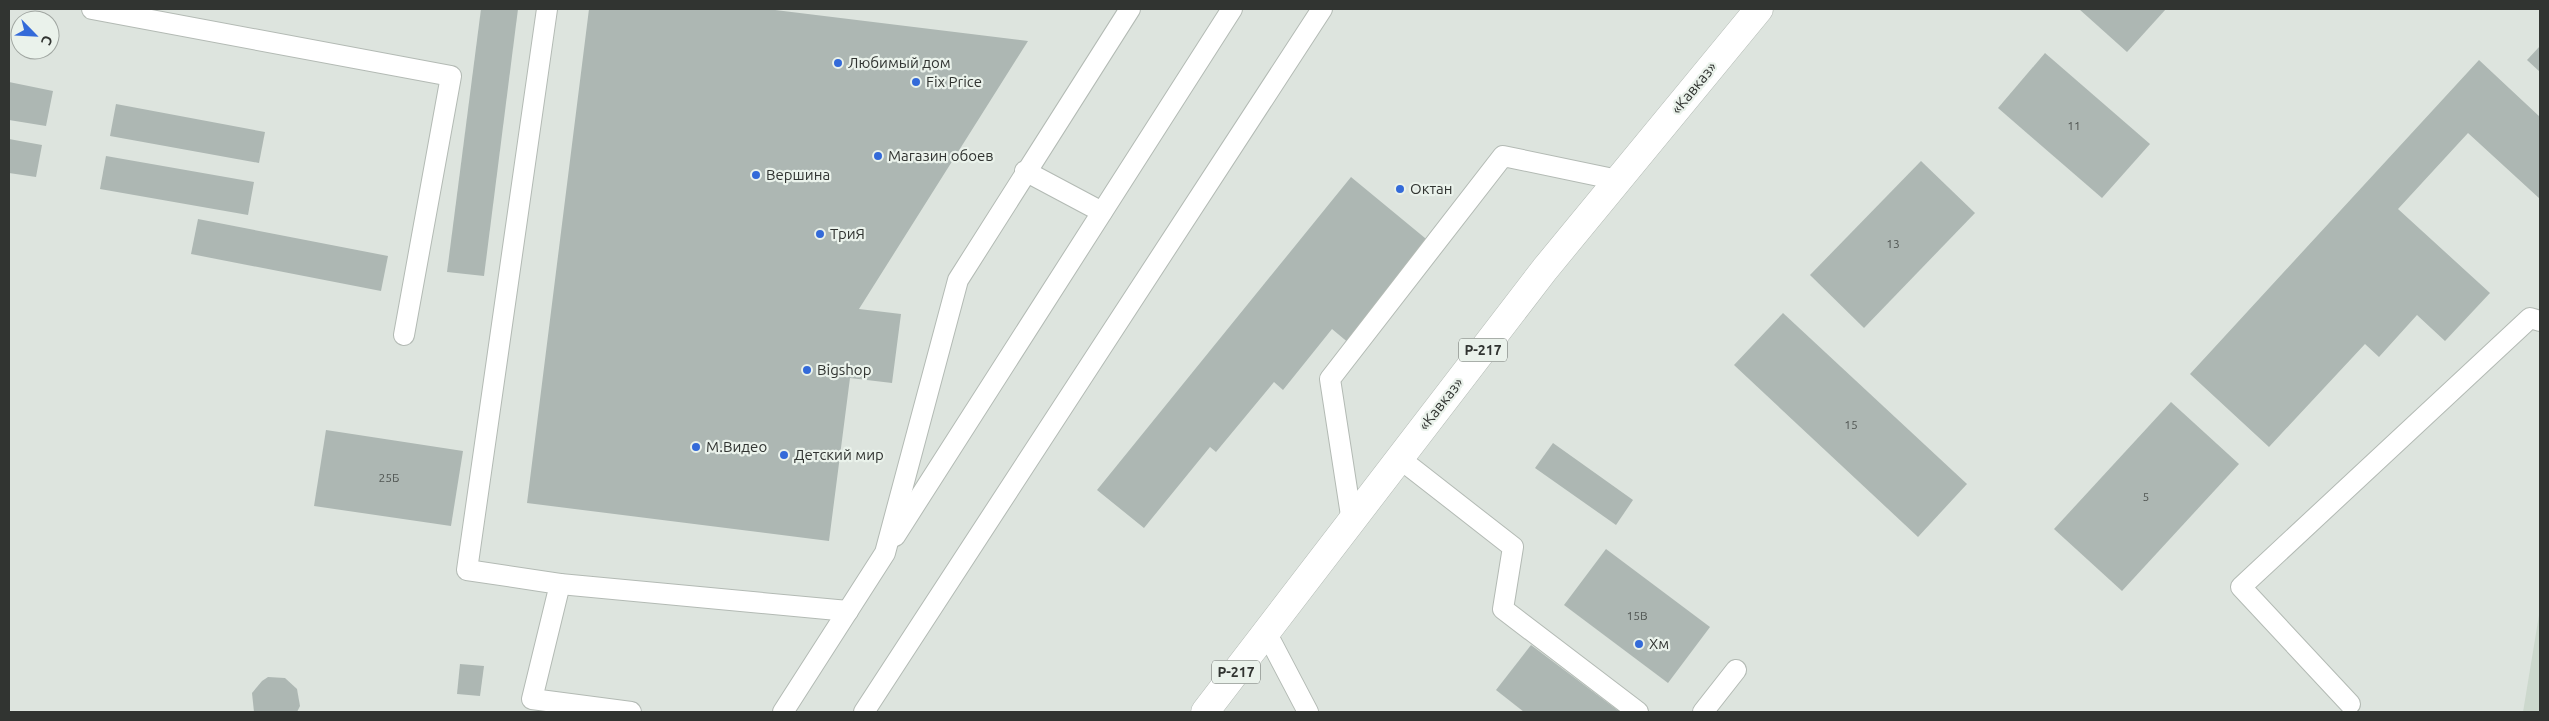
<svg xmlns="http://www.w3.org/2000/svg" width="2549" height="721" font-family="Ubuntu,sans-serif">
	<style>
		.built { fill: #ccd8cd }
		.building { fill: #adb7b3 }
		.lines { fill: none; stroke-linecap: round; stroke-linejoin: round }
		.lane-casing { stroke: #b3bab4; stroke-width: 22 }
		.highway-casing { stroke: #b3bab4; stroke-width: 29 }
		.lane { stroke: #fff; stroke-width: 20 }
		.highway { stroke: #fff; stroke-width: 28 }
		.poi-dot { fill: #336ad9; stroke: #eaf2eb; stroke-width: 2 }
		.labels { text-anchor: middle; stroke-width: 4.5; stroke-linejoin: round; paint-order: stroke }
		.number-label { font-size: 12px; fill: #505552 }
		.shield { fill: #eaf2eb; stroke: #686d69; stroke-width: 1 }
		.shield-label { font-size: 14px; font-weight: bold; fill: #313431 }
		.poi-label { font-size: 15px; fill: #313431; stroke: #eaf2eb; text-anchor: start }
		.street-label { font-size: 15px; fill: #313431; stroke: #eaf2eb }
	</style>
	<rect width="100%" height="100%" fill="#dde4de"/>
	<!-- built -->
	<path class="built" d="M2540 609V712H2523Z"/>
	<!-- building -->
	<g class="building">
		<path d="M481 9H518L484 276 447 272Z"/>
		<path d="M589 9H767L1028 41 859 309 901 314 892 383 850 378 829 541 527 503Z"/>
		<path d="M2079 9H2166L2127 52Z"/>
		<path d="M2540 46V72L2527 60Z"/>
		<path d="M2045 53 2150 144 2102 198 1998 108Z"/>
		<path d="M2479 60 2540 117V199L2468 133 2398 209 2490 293 2445 341 2417 315 2379 357 2365 344 2269 447 2190 374Z"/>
		<path d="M9 82 53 91 46 126 9 120Z"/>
		<path d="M116 104 265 132 259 163 110 136Z"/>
		<path d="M9 139 42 145 36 177 9 173Z"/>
		<path d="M106 156 254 182 248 215 100 189Z"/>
		<path d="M1921 161 1975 213 1864 328 1810 275Z"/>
		<path d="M1351 177 1431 243 1350 344 1332 329 1283 390 1274 382 1216 452 1210 447 1144 528 1097 490Z"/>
		<path d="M198 219 388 256 381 291 191 254Z"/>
		<path d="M1783 313 1967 484 1918 537 1734 365Z"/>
		<path d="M2171 402 2239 464 2122 591 2054 529Z"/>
		<path d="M326 430 463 451 451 526 314 506Z"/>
		<path d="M1553 443 1633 500 1616 525 1535 468Z"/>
		<path d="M1606 549 1710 627 1668 683 1564 605Z"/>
		<path d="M1531 645 1620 712H1524L1496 690Z"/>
		<path d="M460 664 484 666 480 696 457 694Z"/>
		<path d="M268 677 285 678 297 689 300 706 297 712H254L252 693 262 681Z"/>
	</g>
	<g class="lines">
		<!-- lane casing -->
		<g class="lane-casing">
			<g id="lane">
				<path d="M92 9 451 76 404 335"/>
				<path d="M547 9 467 570 560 584 532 699 631 712"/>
				<path d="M1025 171 1102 212"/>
				<path d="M1399 458 1513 547 1503 609 1638 712"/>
				<path d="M1352 522 1330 379 1503 156 1618 180"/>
				<path d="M895 536 1232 9"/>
				<path d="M560 584 848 611"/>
				<path d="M1266 632 1308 712"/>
				<path d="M2350 704 2241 587 2530 318 2540 321"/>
				<path d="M783 712 885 553 958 280 1130 9"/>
				<path d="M864 712 1322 9"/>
				<path d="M1703 712 1736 670"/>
			</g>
		</g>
		<!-- highway casing -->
		<g class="highway-casing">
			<path id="highway" d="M1205 712 1545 269 1759 9"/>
		</g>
		<!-- lane -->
		<use href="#lane" class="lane"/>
		<!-- highway -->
		<use href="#highway" class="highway"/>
	</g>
	<!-- markers -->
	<g class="poi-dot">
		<circle cx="838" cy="63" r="5"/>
		<circle cx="916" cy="82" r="5"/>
		<circle cx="878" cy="156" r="5"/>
		<circle cx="756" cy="175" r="5"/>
		<circle cx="1400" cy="189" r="5"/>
		<circle cx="820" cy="234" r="5"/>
		<circle cx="807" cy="370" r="5"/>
		<circle cx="696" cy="447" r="5"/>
		<circle cx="784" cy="455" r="5"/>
		<circle cx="1639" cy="644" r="5"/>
	</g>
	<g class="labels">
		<!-- number labels -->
		<g class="number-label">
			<text x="2074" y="130">11</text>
			<text x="1893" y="248">13</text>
			<text x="1851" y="429">15</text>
			<text x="389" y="482">25Б</text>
			<text x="2146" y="501">5</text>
			<text x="1637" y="620">15В</text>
		</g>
		<!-- shield labels -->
		<g class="shield">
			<rect x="1459" y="338.5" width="48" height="23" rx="4"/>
			<rect x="1212" y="660.5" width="48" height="23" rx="4"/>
		</g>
		<g class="shield-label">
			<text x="1483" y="355">Р-217</text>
			<text x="1236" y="677">Р-217</text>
		</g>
		<!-- poi labels -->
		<g class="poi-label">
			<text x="848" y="68">Любимый дом</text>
			<text x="926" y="87">Fix Price</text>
			<text x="888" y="161">Магазин обоев</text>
			<text x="766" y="180">Вершина</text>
			<text x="1410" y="194">Октан</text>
			<text x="830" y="239">ТриЯ</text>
			<text x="817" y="375">Bigshop</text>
			<text x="706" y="452">М.Видео</text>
			<text x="794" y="460">Детский мир</text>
			<text x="1649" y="649">Хм</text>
		</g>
		<!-- street labels -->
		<g class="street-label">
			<text transform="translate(1694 88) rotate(-51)" y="5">«Кавказ»</text>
			<text transform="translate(1441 404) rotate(-52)" y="5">«Кавказ»</text>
		</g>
	</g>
	<!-- border -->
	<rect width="2549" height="721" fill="none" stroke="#313431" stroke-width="20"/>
	<!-- north arrow -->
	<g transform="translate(35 35) rotate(114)"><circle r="24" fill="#eaf2eb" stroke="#a0a6a1"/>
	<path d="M0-4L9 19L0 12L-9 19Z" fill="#336ad9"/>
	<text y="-8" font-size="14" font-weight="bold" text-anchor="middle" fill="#313431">С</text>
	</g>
</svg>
